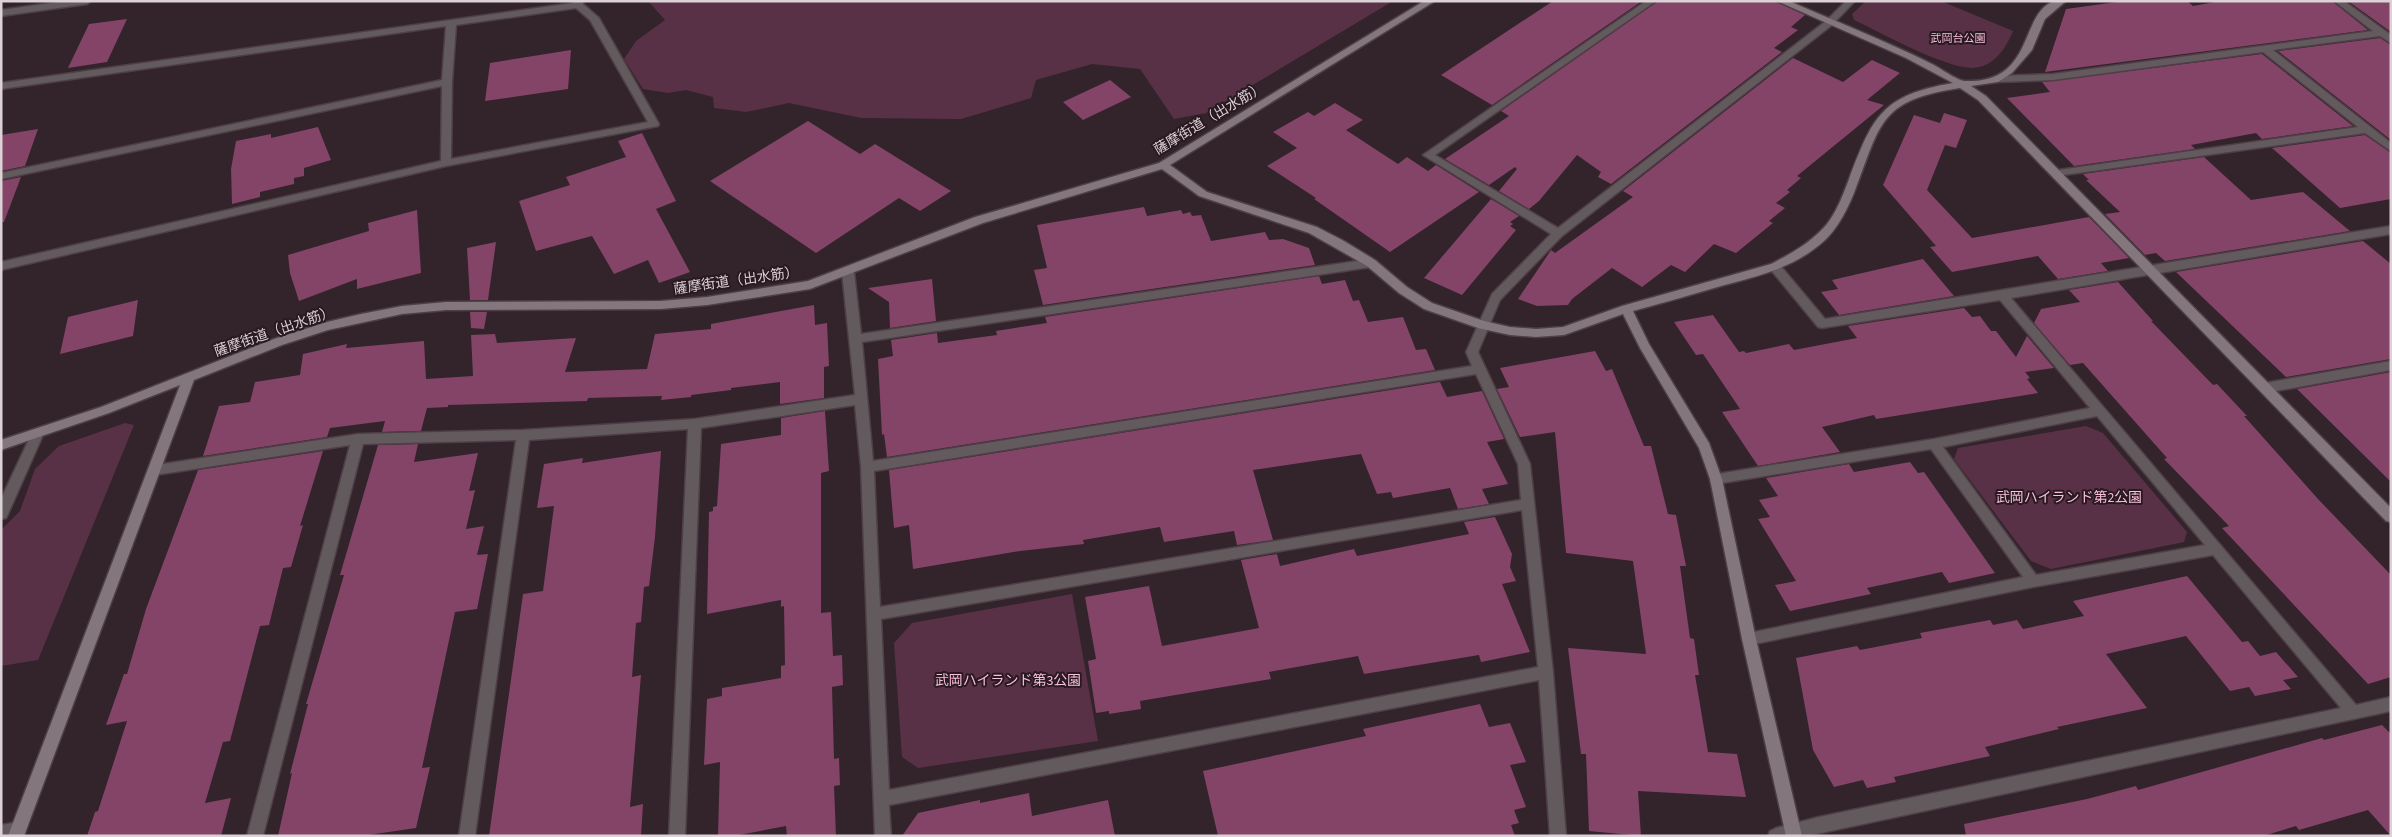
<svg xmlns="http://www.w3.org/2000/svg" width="2392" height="837" font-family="'Source Sans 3','Noto Sans JP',sans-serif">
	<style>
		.green { fill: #593147 }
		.building { fill: #834467 }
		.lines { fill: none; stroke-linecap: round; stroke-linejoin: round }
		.street-casing { stroke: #4e3f46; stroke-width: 3 }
		.secondary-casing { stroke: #4e3f46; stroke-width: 3 }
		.street { fill: #635a5e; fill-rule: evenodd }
		.secondary { fill: #83767c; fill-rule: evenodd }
		.labels { text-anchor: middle; stroke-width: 4; stroke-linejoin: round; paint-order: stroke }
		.far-park-label { font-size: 11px; fill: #f9bfdc; stroke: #291921 }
		.street-label { font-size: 14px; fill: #dcd1d6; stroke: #291921 }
		.park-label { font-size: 14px; fill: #f9bfdc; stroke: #291921 }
	</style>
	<rect width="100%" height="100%" fill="#33232b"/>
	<!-- green -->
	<g class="green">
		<path d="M648 1H1393L1206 113 1174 119 1140 69 1092 64 1036 80 1031 98 961 119 861 118 789 103 746 112 714 108 713 97 686 90 668 93 643 89 624 59 636 41 665 20Z"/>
		<path d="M1866 1H1941L2013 31C2006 48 1994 67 1973 68 1944 68 1882 33 1854 20L1852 14Z"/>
		<path d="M125 423 134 425 38 660 1 666V530L20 511 35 469 59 446Z"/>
		<path d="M2086 426 2103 433 2187 532 2184 542 2051 569 2031 561 1954 459 1958 448Z"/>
		<path d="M1072 594 1098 741 918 768 902 757 894 643 912 623Z"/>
	</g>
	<!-- building -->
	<g class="building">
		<path d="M1553 1H1642L1492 105 1441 75Z"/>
		<path d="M1658 1H1775L1805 15 1791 27 1798 30 1774 48 1782 52 1611 184 1598 177 1601 172 1577 155 1539 201 1529 209 1499 191 1517 169 1515 167 1489 185 1445 159 1509 116 1501 111Z"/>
		<path d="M2124 1H2187L2193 6 2220 1H2332L2368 30 2045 72 2066 9Z"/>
		<path d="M2348 1H2391V32Z"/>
		<path d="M127 19 107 62 68 68 89 24Z"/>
		<path d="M2380 38 2391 45V140L2278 51Z"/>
		<path d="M571 50 568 89 485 101 490 63Z"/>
		<path d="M2262 54 2353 126 2262 139 2256 133 2191 145 2195 149 2074 166 2007 98 2050 92 2042 82Z"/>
		<path d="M1793 58 1843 82 1872 60 1900 73 1867 100 1884 105 1797 176 1801 178 1787 190 1790 192 1776 203 1785 208 1769 221 1773 223 1736 253 1714 244 1685 272 1671 265 1642 287 1612 268 1572 299 1568 305 1537 306 1518 299 1551 250 1555 253 1633 197 1623 191Z"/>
		<path d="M1110 80 1131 97 1083 120 1063 102Z"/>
		<path d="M1335 103 1363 120 1346 130 1398 164 1407 157 1428 171 1436 165 1479 192 1390 252 1314 199 1316 198 1267 166 1297 148 1273 132 1308 112 1314 116Z"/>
		<path d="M1944 113 1967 120 1956 148 1945 145 1927 190 1972 238 2089 217 2129 258 2101 263 2108 271 2058 279 2038 256 1952 272 1930 247 1936 246 1883 185 1914 115 1940 123Z"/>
		<path d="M808 121 860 154 875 144 951 191 920 211 899 198 816 253 710 181Z"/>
		<path d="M318 127 331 160 304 168V176L294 178V184L260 192V197L232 204 231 169 236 141 271 134V138Z"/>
		<path d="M38 129 25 166 1 171V135Z"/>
		<path d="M642 133 676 201 656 209 690 272 659 283 648 260 614 274 592 236 536 251 519 201 570 185 566 177 626 157 618 141Z"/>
		<path d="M2365 135 2391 153V199L2340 208 2272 148Z"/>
		<path d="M2204 157 2251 200 2303 192 2350 231 2165 261 2156 253 2145 255 2105 214 2120 212 2086 180H2089L2083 174Z"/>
		<path d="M21 177 4 222H1V181Z"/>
		<path d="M1491 199 1519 216 1510 222 1513 224 1510 226 1516 230 1462 295 1424 278Z"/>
		<path d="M1144 207 1147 216 1181 210 1183 214 1190 212 1192 216 1201 215 1211 241 1265 232 1269 240 1283 239 1309 248 1315 265 1043 305 1034 270 1047 268 1037 225Z"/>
		<path d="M417 210 421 273 357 289V279L299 301 290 273 288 255 369 231 368 223Z"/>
		<path d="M2363 241 2391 264V359L2286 377 2176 272Z"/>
		<path d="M496 242 488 300H470L467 248Z"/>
		<path d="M1923 259 1954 296 1839 315 1821 292 1838 289 1832 280Z"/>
		<path d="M1319 276 1322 284 1345 280 1353 301 1359 300 1368 322 1403 317 1416 350 1426 349 1435 370 887 457 884 434 882 435 878 359 893 356 891 340 937 333 938 343 997 335 996 331 1047 323 1045 317Z"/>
		<path d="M932 279 936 321 890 328 889 302 868 288Z"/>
		<path d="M2118 282 2153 321H2151L2213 385 2217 384 2247 416H2244L2318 499 2391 575V677L2368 684 2222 528 2229 526 2164 459 2167 458 2083 363 2070 365 2034 323 2041 309 2080 302 2069 290Z"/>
		<path d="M138 300 133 336 60 354 68 317Z"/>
		<path d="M814 305 815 325 827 323 829 366 824 367V398L780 404V382L731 388V390L691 395V397L661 400 662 396 588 398 587 401 448 405V407L427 408 421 431 382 432 385 421 330 428 327 437 203 456 219 406 250 402 255 382 300 375 303 354 347 344 346 348 424 341 426 379 473 376 471 335 495 334 497 343 576 338 565 372 647 369 655 334 711 329V324Z"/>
		<path d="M1964 308 1972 317 1980 316 1991 331H1996L2016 357 2027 336 2054 368 2025 372 2030 378 2027 379 2038 393 1876 419 1874 415 1822 427 1840 452 1758 466 1722 412 1740 409 1703 354 1696 355 1674 322 1713 315 1739 352 1744 351 1746 353 1789 344 1794 350 1857 338 1848 326Z"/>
		<path d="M470 312H487L484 329 471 328Z"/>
		<path d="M1595 351 1606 371 1612 369 1644 446H1651L1668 514 1676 515 1686 566H1680L1690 638 1694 639 1699 675H1695L1708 752 1737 754 1746 797 1638 791 1641 836 1589 831 1586 754H1581L1568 648 1646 654 1633 561 1566 553 1555 432 1520 437 1497 389 1509 387 1500 368Z"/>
		<path d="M2391 372V482L2297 389Z"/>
		<path d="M1440 382 1447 397 1482 391 1504 439 1487 442 1508 484 1482 489 1489 504 1458 509 1450 488 1393 498 1391 492 1377 494 1361 454 1253 470 1273 540 1237 545 1234 531 1164 542 1160 527 1083 540 1084 544 1020 551 913 569 909 525 894 528 889 470Z"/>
		<path d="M825 411 829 471 821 473V613L831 612 833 656 842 655 843 685 832 687 834 759 839 758 840 785 834 786 836 836H787L786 826 734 836H718L720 762 704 765 707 699 722 696V688L781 678V666L785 665 784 606 781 607V600L707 614 709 512 713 511V507L717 506 721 444 781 435V418Z"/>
		<path d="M418 444 414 462 478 453 469 491 475 490 466 529 484 526 477 555 488 554 477 609 455 612 422 768 430 767 416 828 361 836H278L292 773 290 774 308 704H306L344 575H340L378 445Z"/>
		<path d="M323 451 300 526 303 525 291 567 283 568 269 625 260 626 230 741 223 742 205 803 231 798 221 836H87L95 812 98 811 127 721 106 725 124 674H127L146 609 198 470Z"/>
		<path d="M661 451 655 537 649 586 644 587 641 622 636 623 632 677 641 675 630 807 643 804 641 836H489L523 594 543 591 554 506 537 508 544 464 583 458 582 463Z"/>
		<path d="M1910 462 1918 473 1924 472 1995 573 1949 583 1942 572 1867 588 1871 594 1790 611 1775 585 1796 581 1758 519 1770 517 1759 500 1778 496 1766 478 1849 464 1854 472Z"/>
		<path d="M1495 517 1512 554 1510 567 1516 581 1502 584 1530 652 1481 662 1479 655 1364 674 1358 656 1269 672 1271 679 1140 701 1141 709 1109 714V711L1096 713 1088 661 1096 659 1085 597 1149 586 1162 646 1259 628 1241 560 1277 554 1280 566 1354 549 1357 556 1469 534 1464 522Z"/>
		<path d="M2187 576 2242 642 2248 641 2260 656 2276 652 2298 677 2283 680 2291 689 2255 696 2249 687 2230 691 2186 636 2106 654 2147 708 2057 727 2059 729 1985 747 1990 756 1894 777 1896 782 1867 788 1863 780 1834 787 1813 750 1796 658 1857 646 1860 650 1922 638 1920 633 1990 620 1993 625 2017 620 2023 629 2084 616 2073 601Z"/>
		<path d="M1480 704 1489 727 1510 723 1526 762 1510 765 1526 807 1514 810 1519 823 1511 825 1515 836H1218L1203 771 1366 736 1363 729Z"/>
		<path d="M2382 725 2391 734V836L2368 810 2299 830 2296 826 2263 836H1966L1964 824 2087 799 2136 786 2138 790 2322 738 2324 740Z"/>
		<path d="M1029 793 1032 816 1108 800 1115 836H902L918 813 980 800V803Z"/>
	</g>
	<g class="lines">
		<!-- street casing -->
		<g class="street-casing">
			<g id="street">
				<path d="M65 1H91L87 4 1 16V10Z"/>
				<path d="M573 1H583V4L599 18 659 124 658 126 446 166 1 270V262L441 161 442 86 1 179V173L442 80 446 26 1 89V83L573 3ZM576 8 590 20 648 122 451 159 452 82 456 25Z"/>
				<path d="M1646 1H1656L1435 155 1558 228 1826 21 1846 1H1855L1832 25 1562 236 1500 300 1478 352 1530 464 1553 672 1566 836H1550L1539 680 889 805 891 836H875L861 467 855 405 701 428 685 836H669L688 429 529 440 475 836H459L516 440 363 444 263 836H247L350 445 155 475 150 474 149 470 150 466 358 434 523 430 695 419 855 395 842 272 848 268 854 272 861 334 1371 259 1377 263 1371 267 862 342 873 461 1472 366 1466 352 1492 294 1551 234 1423 155ZM1476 374 1518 464 1521 500 880 607 874 471ZM1522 510 1538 667 889 790 881 619Z"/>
				<path d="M2334 1H2344L2391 35V43L2380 36 2273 50 2391 143V151L2365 133 2056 176 2051 173 2052 171 2358 127 2263 52 2053 80 1998 82 1993 79 1998 76 2053 74 2373 31Z"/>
				<path d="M2391 226V234L2011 298 2356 705 2391 697V711L1807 836H1768L1770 831 1776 828 1819 817 2341 708 2213 555 2033 587 1749 645 1744 643 1742 639 1744 635 1749 633 2023 577 1931 449 1716 484 1711 483 1710 479 1711 475 1934 439 2090 408 2000 300 1822 328 1818 327 1771 270 1769 267 1771 264H1779L1825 319ZM2097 416 2205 545 2036 575 1943 447Z"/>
				<path d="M2391 361V370L2265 393 2259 388 2265 383Z"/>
				<path d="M37 430 41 432 43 435 8 514 6 518 1 519V499L31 435 33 432Z"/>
				<path d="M18 822 24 825 26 830 24 835 1 836V825Z"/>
			</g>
		</g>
		<!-- secondary casing -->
		<g class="secondary-casing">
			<path id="secondary" d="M1424 1H1435L1170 165 1207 192 1317 227 1344 241 1375 260 1407 287 1432 303 1484 321 1510 327 1536 329 1563 327 1622 306 1771 264C1792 253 1812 242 1827 224 1837 211 1843 195 1849 179 1873 116 1882 95 1953 83L1906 58 1777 1H1789C1837 22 1886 41 1932 64 1940 68 1958 81 1965 81 2036 84 2019 11 2055 1 2058 0 2063 1 2066 1L2045 19 2032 50 2012 73 1998 82 1971 86 1986 96 2391 508V522L2386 521 1978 100 1960 88C1878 100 1881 124 1854 193 1847 210 1838 228 1824 241 1794 268 1758 276 1721 286 1691 295 1662 303 1633 311L1649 344 1709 443 1722 479 1756 639 1802 836H1786L1742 639 1710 479 1699 448 1640 348 1623 314 1564 335 1536 337 1510 335 1478 328 1424 309 1399 293 1367 266 1309 233 1199 196 1162 169 983 223 810 289 707 305 661 309 446 310 402 314 328 330 282 345 194 380 24 836H8L180 385 109 413 1 450V440L101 407 274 339 327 322 361 314 402 306 446 302 661 301 707 297 808 281 975 217 1159 163Z"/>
		</g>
		<!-- street -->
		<use href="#street" class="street"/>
		<!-- secondary -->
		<use href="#secondary" class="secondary"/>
	</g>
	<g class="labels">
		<!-- far-park labels -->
		<g class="far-park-label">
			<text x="1958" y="42">武岡台公園</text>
		</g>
		<!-- street labels -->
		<g class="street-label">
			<text transform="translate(1209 118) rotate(-31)" y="5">薩摩街道（出水筋）</text>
			<text transform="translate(736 280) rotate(-8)" y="5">薩摩街道（出水筋）</text>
			<text transform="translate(274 331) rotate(-19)" y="5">薩摩街道（出水筋）</text>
		</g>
		<!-- park labels -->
		<g class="park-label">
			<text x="2069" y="502">武岡ハイランド第2公園</text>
			<text x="1008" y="685">武岡ハイランド第3公園</text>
		</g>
	</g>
	<!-- border -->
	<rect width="2392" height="837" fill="none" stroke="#dcd1d6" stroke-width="5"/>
</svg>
